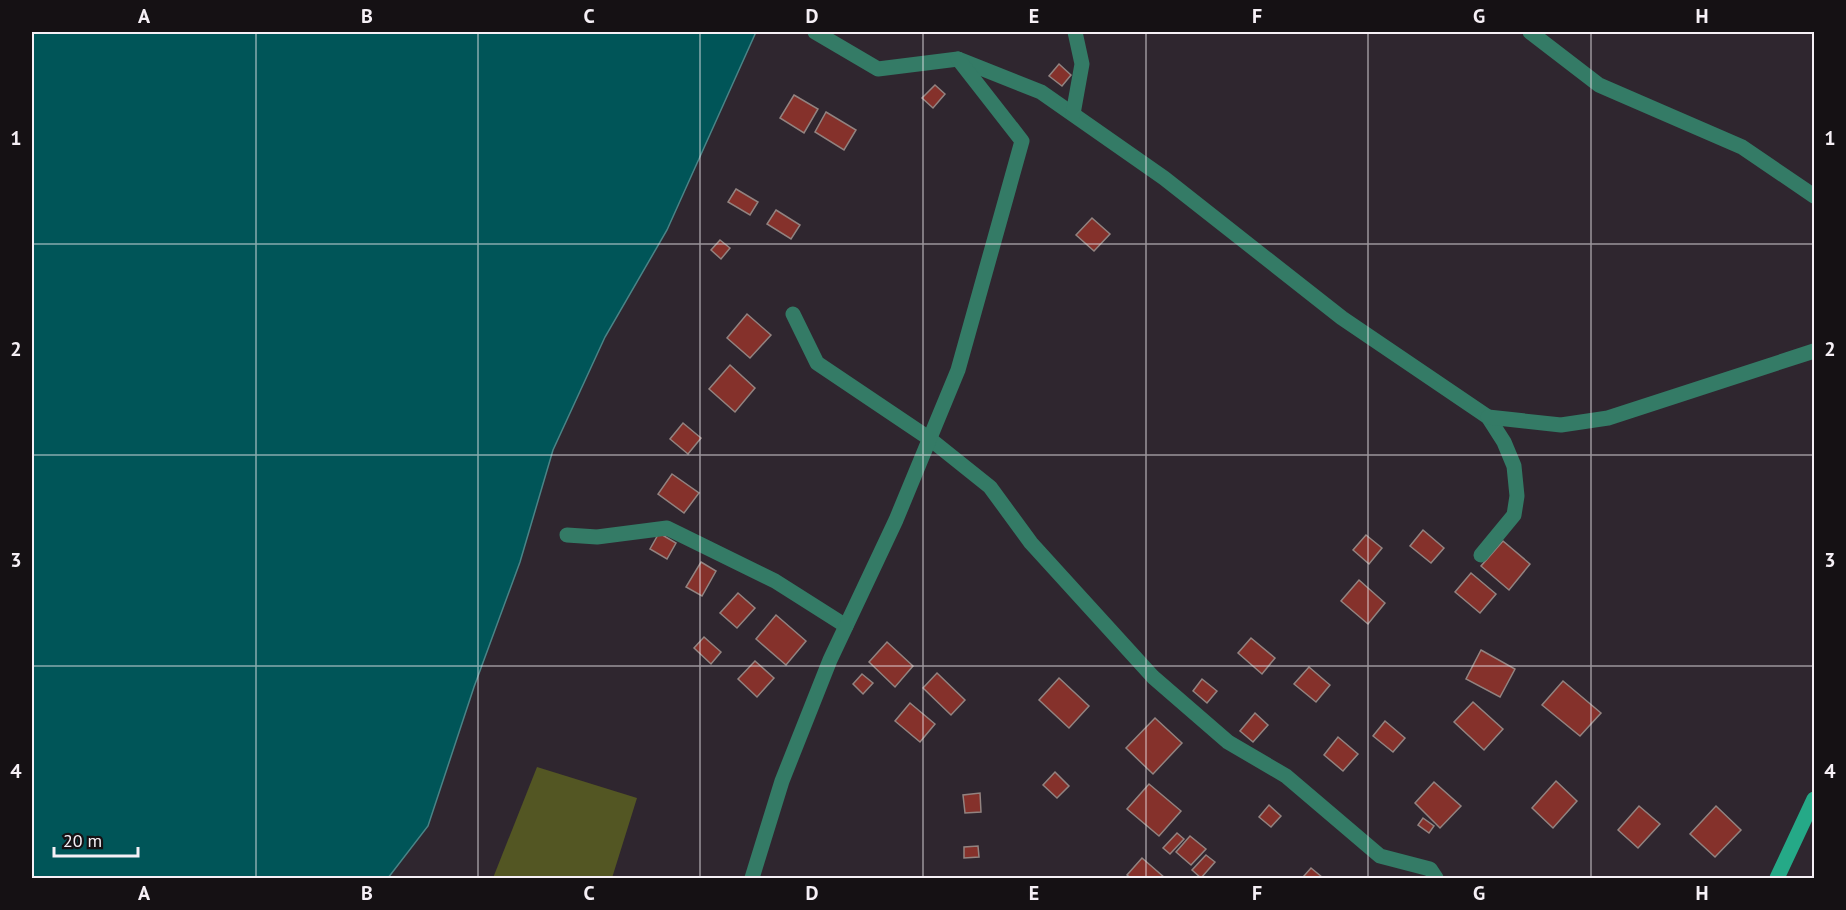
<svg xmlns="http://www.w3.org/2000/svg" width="1846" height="910" font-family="'PT Sans',sans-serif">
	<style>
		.green { fill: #535623 }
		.water { fill: #005558; stroke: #4a8487; stroke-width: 1.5 }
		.building { fill: #85312b; stroke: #928380; stroke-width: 1.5 }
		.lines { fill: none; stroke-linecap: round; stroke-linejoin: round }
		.minor { stroke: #347b66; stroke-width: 15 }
		.secondary { stroke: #25a987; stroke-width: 15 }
		.grid { fill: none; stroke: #f6f0f6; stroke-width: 1.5; stroke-opacity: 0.55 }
		.neatline { fill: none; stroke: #f6f0f6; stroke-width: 2 }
		.grid-label { font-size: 20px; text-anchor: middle; font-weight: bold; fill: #f6f0f6 }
	</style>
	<rect width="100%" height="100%" fill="#2f262f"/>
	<!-- green -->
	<path class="green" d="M537 767 637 798 612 878H493Z"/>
	<!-- water -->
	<path class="water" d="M32 32H756L667 230 605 337 553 450 520 562 474 687 428 826 388 878H32Z"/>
	<!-- building -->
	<g class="building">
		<path d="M1059 64 1071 75 1062 86 1049 76Z"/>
		<path d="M935 85 945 94 933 108 922 98Z"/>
		<path d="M794 95 818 109 804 133 780 118Z"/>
		<path d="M826 112 856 130 844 150 815 132Z"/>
		<path d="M736 189 758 202 750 215 728 202Z"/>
		<path d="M776 210 800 225 791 239 767 224Z"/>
		<path d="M1092 218 1110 234 1094 251 1076 235Z"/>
		<path d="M720 240 730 248 721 259 711 250Z"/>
		<path d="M747 314 771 335 750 358 727 338Z"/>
		<path d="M730 365 755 388 735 412 709 389Z"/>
		<path d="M683 423 701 438 688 454 670 439Z"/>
		<path d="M672 474 699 493 684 513 658 494Z"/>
		<path d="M1423 530 1444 548 1431 563 1410 546Z"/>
		<path d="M659 533 676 543 667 559 650 549Z"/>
		<path d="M1366 535 1382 548 1369 564 1353 550Z"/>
		<path d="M1503 541 1530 564 1509 590 1481 566Z"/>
		<path d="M701 562 716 571 702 596 686 587Z"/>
		<path d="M1471 573 1496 594 1480 613 1455 592Z"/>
		<path d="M1359 580 1385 603 1368 624 1341 601Z"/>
		<path d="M738 593 755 608 737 628 720 613Z"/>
		<path d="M776 615 806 641 786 665 756 639Z"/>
		<path d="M704 637 721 652 711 664 694 648Z"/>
		<path d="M1251 638 1275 658 1262 674 1238 653Z"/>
		<path d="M887 642 913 666 895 687 869 662Z"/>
		<path d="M1481 650 1515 669 1500 697 1466 679Z"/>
		<path d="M755 661 774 678 757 697 738 679Z"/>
		<path d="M1309 667 1330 685 1316 702 1294 684Z"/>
		<path d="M937 673 965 700 951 715 923 688Z"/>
		<path d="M862 674 873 683 863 694 853 684Z"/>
		<path d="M1059 678 1089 706 1069 728 1039 700Z"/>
		<path d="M1202 679 1217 691 1207 703 1193 691Z"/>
		<path d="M1563 681 1601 713 1580 736 1542 705Z"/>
		<path d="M1473 702 1503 729 1484 750 1454 722Z"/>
		<path d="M910 703 935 724 920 742 895 721Z"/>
		<path d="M1255 713 1268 725 1253 742 1240 731Z"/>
		<path d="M1155 718 1182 743 1153 774 1126 748Z"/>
		<path d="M1385 721 1405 738 1393 752 1373 736Z"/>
		<path d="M1338 737 1358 754 1343 771 1324 755Z"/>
		<path d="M1055 772 1069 786 1057 798 1043 785Z"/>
		<path d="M1556 781 1577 801 1553 828 1532 808Z"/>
		<path d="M1434 782 1461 806 1440 828 1415 803Z"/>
		<path d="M1149 784 1181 811 1159 836 1127 809Z"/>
		<path d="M980 793 981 812 965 813 963 795Z"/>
		<path d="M1269 805 1281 816 1271 827 1259 817Z"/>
		<path d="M1639 806 1660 824 1638 848 1618 830Z"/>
		<path d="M1716 806 1741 830 1715 857 1690 834Z"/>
		<path d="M1423 818 1434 826 1429 833 1418 825Z"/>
		<path d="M1177 833 1184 839 1170 854 1163 848Z"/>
		<path d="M1190 836 1206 849 1191 865 1176 852Z"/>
		<path d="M978 846 979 857 964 858V847Z"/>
		<path d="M1206 855 1215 862 1201 878 1192 870Z"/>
		<path d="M1142 858 1165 878H1131L1127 875Z"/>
		<path d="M1311 868 1322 877 1320 878 1303 877Z"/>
	</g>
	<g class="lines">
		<!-- minor -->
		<g class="minor">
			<path d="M815 32 878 69 958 59 1041 92 1164 178 1342 318 1488 417 1504 442 1514 466 1517 496 1514 515 1481 555"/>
			<path d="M1530 32 1599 85 1742 147 1814 196"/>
			<path d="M1073 114 1082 64 1075 32"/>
			<path d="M793 314 817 363 930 439 990 487 1031 543 1153 677 1228 742 1286 776 1380 856 1430 869 1436 878"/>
			<path d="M1488 417 1561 425 1608 418 1814 351"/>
			<path d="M567 535 597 537 667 528 775 581 846 626"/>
			<path d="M752 878 782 781 830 660 896 520 958 370 1022 141 958 59"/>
		</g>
		<!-- secondary -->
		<path class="secondary" d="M1777 878 1814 799"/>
	</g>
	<!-- grid -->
	<path class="grid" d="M256 32V878M478 32V878M700 32V878M923 32V878M1146 32V878M1368 32V878M1591 32V878M32 244H1814M32 455H1814M32 666H1814"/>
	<!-- border -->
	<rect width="1846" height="910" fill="none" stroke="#151114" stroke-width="66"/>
	<!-- scale -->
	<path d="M54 847v9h84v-9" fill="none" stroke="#f6f0f6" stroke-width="3"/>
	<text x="63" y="847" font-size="18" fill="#f6f0f6" stroke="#151114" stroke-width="4.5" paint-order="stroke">20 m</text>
	<rect x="33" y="33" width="1780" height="844" class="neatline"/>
	<g class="grid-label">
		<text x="144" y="23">A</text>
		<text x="367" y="23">B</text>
		<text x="589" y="23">C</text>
		<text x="812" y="23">D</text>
		<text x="1034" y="23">E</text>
		<text x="1257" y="23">F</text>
		<text x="1479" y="23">G</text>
		<text x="1702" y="23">H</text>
		<text x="16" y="145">1</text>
		<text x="1830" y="145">1</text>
		<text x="16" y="356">2</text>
		<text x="1830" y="356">2</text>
		<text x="16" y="567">3</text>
		<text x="1830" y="567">3</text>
		<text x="16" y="778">4</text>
		<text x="1830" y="778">4</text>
		<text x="144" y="900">A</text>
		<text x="367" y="900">B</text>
		<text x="589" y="900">C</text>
		<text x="812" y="900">D</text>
		<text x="1034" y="900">E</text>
		<text x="1257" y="900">F</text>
		<text x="1479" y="900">G</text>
		<text x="1702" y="900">H</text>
	</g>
</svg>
